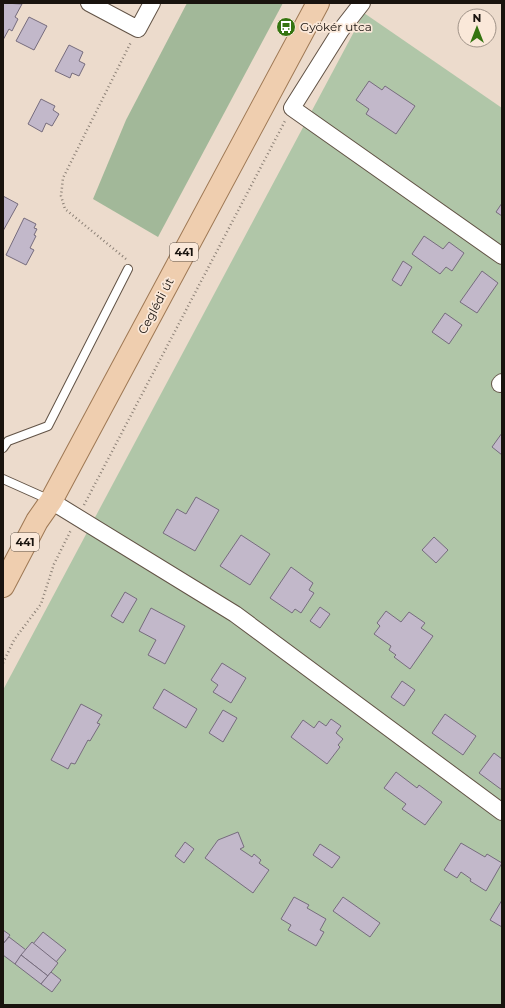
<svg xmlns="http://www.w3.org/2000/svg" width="505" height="1008" font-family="Montserrat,sans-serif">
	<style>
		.green { fill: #b0c6a8 }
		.forest { fill: #a2b899 }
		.building { fill: #c2b8ca; stroke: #766c7d }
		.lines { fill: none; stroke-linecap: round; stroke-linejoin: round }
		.service-casing { stroke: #625346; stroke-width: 10 }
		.minor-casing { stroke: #625346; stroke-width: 18 }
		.primary-casing { stroke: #9e7854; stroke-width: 24 }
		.path { stroke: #8c8076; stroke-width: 2.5; stroke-dasharray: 1 3; stroke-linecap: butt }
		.service { stroke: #fff; stroke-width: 8 }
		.minor { stroke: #fff; stroke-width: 16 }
		.primary { stroke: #efceaf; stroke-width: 22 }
		.labels { text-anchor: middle; stroke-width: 3.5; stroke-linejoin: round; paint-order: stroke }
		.shield { fill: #fae8d9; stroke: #5c534b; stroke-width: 1 }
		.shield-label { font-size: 11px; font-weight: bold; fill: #19130e }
		.poi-label { font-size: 12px; fill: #19130e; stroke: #fae8d9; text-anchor: start }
		.street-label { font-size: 12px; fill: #19130e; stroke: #fae8d9 }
	</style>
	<rect width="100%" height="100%" fill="#ecdbcc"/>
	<!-- green -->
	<path class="green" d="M364 13 502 108V1005H3V690Z"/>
	<!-- forest -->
	<path class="forest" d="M187 3H283L158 237 93 199 126 120Z"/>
	<!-- building -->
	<g class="building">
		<path d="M3 3 22 4 15 17 18 19 12 31 9 29 3 40Z"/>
		<path d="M29 17 47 26 34 50 16 41Z"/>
		<path d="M69 45 83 52 79 61 85 64 79 76 72 73 70 78 55 71Z"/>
		<path d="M369 81 382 90 385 86 415 106 396 134 366 114 369 109 356 100Z"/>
		<path d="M41 99 55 106 53 110 59 114 52 126 46 123 42 132 28 124Z"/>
		<path d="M3 196 18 204 3 231Z"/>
		<path d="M502 203V216L496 212Z"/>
		<path d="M24 218 36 224 34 228 37 229 34 235 36 236 30 248 34 250 26 265 6 255Z"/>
		<path d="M424 236 443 249 449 242 464 253 452 271 446 267 440 274 412 254Z"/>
		<path d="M403 261 412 267 401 286 392 280Z"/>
		<path d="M482 271 498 283 477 313 460 302Z"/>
		<path d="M445 313 462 325 449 344 432 332Z"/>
		<path d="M502 433V455L492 447Z"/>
		<path d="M196 497 219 510 195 551 163 533 177 509 186 514Z"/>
		<path d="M241 535 270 554 250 585 220 566Z"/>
		<path d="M434 537 448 550 436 563 422 550Z"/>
		<path d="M291 567 313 583 309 590 314 593 301 613 295 609 292 613 270 598Z"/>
		<path d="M125 592 137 599 123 623 111 616Z"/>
		<path d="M320 607 330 614 320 628 310 621Z"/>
		<path d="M151 608 185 626 165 664 148 655 156 640 139 631Z"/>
		<path d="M386 611 401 622 409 612 425 623 421 628 433 636 410 669 394 657 396 655 389 650 391 646 374 634 380 626 377 623Z"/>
		<path d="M222 663 246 678 231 703 213 692 218 685 211 680Z"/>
		<path d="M402 681 415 690 404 706 391 697Z"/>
		<path d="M164 689 197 709 186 728 153 708Z"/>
		<path d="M81 704 102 715 97 723 100 724 90 741 88 740 75 764 71 763 68 769 51 760Z"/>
		<path d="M223 710 237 718 223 742 209 733Z"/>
		<path d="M445 714 476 736 463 755 432 733Z"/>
		<path d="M331 719 341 726 336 733 343 739 338 745 340 747 327 764 291 737 303 720 314 728 319 721 326 726Z"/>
		<path d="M494 753 502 759V790L479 773Z"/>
		<path d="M396 772 417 788 419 785 442 802 425 825 402 809 406 804 384 788Z"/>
		<path d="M238 832 244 847 240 849 252 857 254 854 261 860 259 863 269 870 253 893 205 858 218 840Z"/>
		<path d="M185 842 194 849 184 863 175 856Z"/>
		<path d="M461 843 485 857 487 854 502 863 486 891 470 881 471 879 461 872 457 878 444 870Z"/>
		<path d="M320 844 340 857 332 868 313 855Z"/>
		<path d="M294 897 309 905 307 908 326 919 320 930 324 932 316 946 288 930 291 925 281 919Z"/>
		<path d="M343 897 380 923 370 937 333 911Z"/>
		<path d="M502 900V927L490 920Z"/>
		<path d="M3 930 10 935 3 944Z"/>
		<path d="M43 932 66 950 56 962 33 944Z"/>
		<path d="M9 937 26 950 15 964 3 955V944Z"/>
		<path d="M32 942 58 963 48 976 21 955Z"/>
		<path d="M21 955 48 976 41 984 15 964Z"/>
		<path d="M51 972 61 980 52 992 41 984Z"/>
	</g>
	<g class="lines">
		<!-- service casing -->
		<g class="service-casing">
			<g id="service">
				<path d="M3 448 8 441 48 426 128 269"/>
				<path d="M3 479 50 500"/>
			</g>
		</g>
		<!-- minor casing -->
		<g class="minor-casing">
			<g id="minor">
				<path d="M89 3 138 29 152 3"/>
				<path d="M362 3 341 30 292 108 502 256"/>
				<path d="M500 384 502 382"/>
				<path d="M51 501 235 614 502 812"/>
			</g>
		</g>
		<!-- primary casing -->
		<g class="primary-casing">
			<path id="primary" d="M3 586 37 521 51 501 318 3"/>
		</g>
		<!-- path -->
		<g class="path">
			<path d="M126 259 65 209 61 196 63 178 131 42"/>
			<path d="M84 505 285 121"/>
			<path d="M3 663 14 640 41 604 54 564 71 530"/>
		</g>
		<!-- service -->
		<use href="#service" class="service"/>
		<!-- minor -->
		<use href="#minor" class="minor"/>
		<!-- primary -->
		<use href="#primary" class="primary"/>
	</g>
	<!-- icons -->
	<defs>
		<g id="bus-disc" transform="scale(1)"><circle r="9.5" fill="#347410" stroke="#fae8d9"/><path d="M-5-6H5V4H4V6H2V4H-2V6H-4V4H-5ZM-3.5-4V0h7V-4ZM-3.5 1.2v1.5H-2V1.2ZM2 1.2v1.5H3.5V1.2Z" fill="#fff"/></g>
	</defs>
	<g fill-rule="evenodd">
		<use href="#bus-disc" x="286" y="27"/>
	</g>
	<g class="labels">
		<!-- shield labels -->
		<g class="shield">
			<rect x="170" y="243" width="28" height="18" rx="3"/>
			<rect x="11" y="533" width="28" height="18" rx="3"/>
		</g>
		<g class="shield-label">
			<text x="184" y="256">441</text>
			<text x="25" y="546">441</text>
		</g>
		<!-- poi labels -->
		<g class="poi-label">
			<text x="300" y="31">Gyökér utca</text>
		</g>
		<!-- street labels -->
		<g class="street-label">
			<text transform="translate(156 306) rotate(-62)" y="4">Ceglédi út</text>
		</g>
	</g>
	<!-- border -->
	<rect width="505" height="1008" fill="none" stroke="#19130e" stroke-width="8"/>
	<!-- north arrow -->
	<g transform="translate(477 28)"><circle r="19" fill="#fae8d9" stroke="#a09388"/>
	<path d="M0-3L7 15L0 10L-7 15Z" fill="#347410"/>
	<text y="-6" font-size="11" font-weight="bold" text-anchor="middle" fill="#19130e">N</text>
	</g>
</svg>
